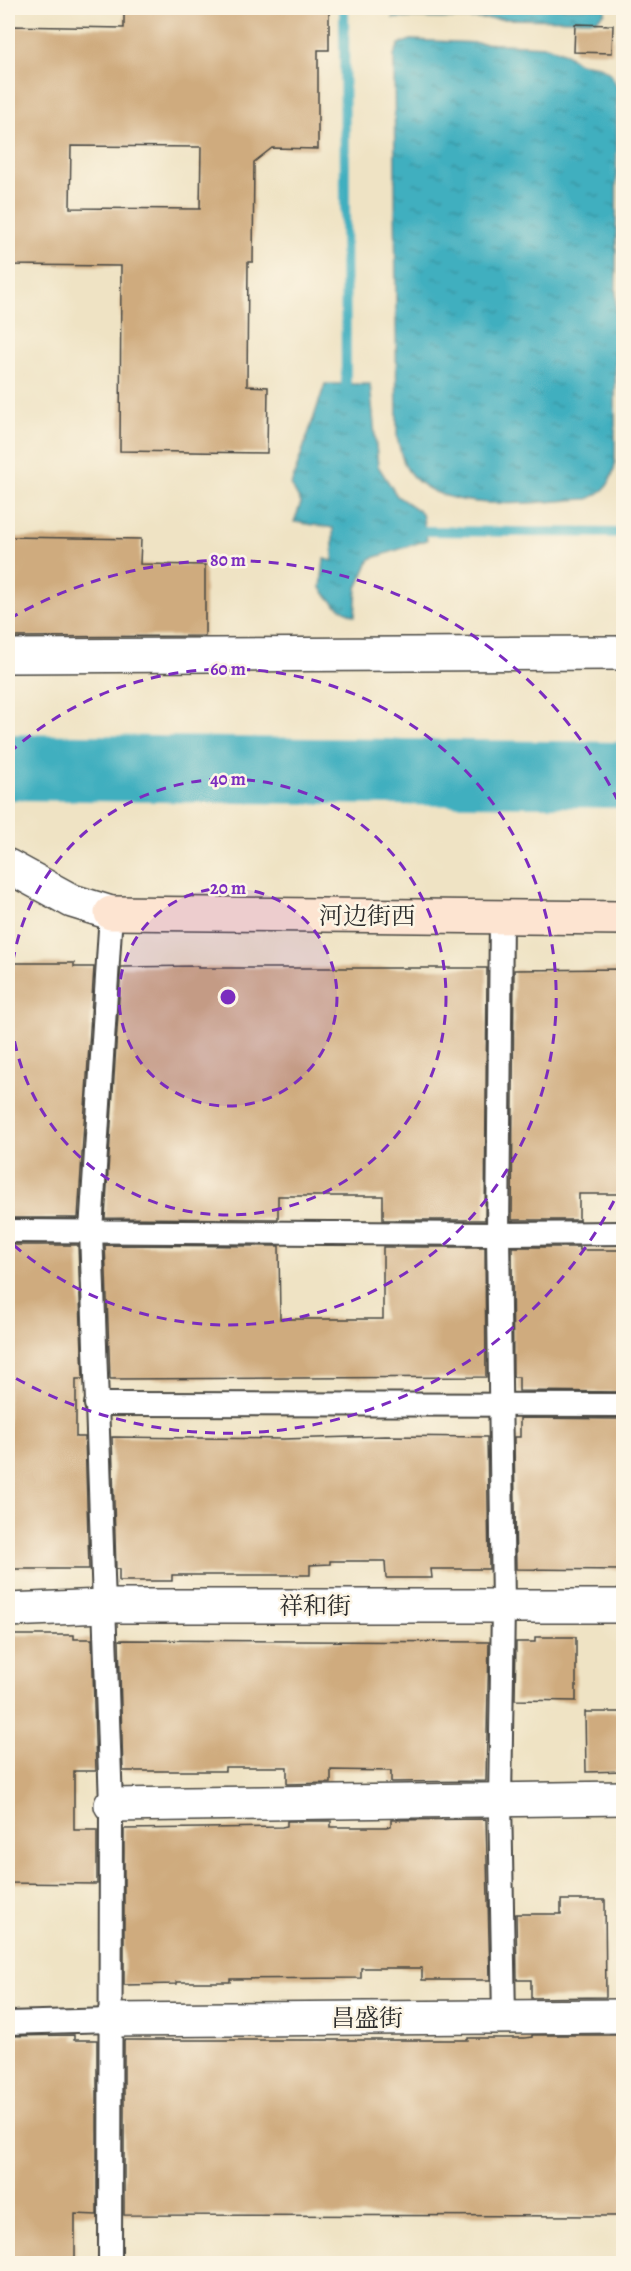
<svg xmlns="http://www.w3.org/2000/svg" width="631" height="2271" font-family="Alegreya,'Noto Serif SC',serif">
	<style>
		.water { fill: url(#water-ripples); stroke: #366d75; stroke-width: 1.5 }
		.lines { fill: none; stroke-linecap: round; stroke-linejoin: round }
		.stream { stroke: #41afbf; stroke-width: 10 }
		.river { stroke: #41afbf; stroke-width: 66 }
		.building { fill: #cfab7e; fill-rule: evenodd }
		.lane-casing { stroke: #484742; stroke-width: 26 }
		.street-casing { stroke: #484742; stroke-width: 36 }
		.secondary-casing { stroke: #484742; stroke-width: 36 }
		.lane { stroke: #fff; stroke-width: 22 }
		.street { stroke: #fff; stroke-width: 33 }
		.secondary { stroke: #fde4d1; stroke-width: 33 }
		.ring { fill: none; stroke: #7b2cbf; stroke-width: 3; stroke-dasharray: 10 8 }
		.labels { text-anchor: middle; stroke-width: 5; stroke-linejoin: round; paint-order: stroke }
		.street-label { font-size: 24px; fill: #2b2b2b; stroke: #fcf5e5 }
		.centre { fill: #7b2cbf; stroke: #fcf5e5; stroke-width: 3 }
		.ring-label { font-size: 18px; text-anchor: middle; font-weight: bold; fill: #7b2cbf; stroke: #fcf5e5; stroke-width: 5; stroke-linejoin: round; paint-order: stroke }
	</style>
	<defs>
		<pattern id="water-ripples" width="26" height="14" patternUnits="userSpaceOnUse" patternTransform="scale(1.5)"><rect width="26" height="14" fill="#41afbf"/><path d="M2 4q2-2 4 0t4 0M15 11q2-2 4 0t4 0" fill="none" stroke="#378f9b"/></pattern>
	</defs>
	<rect width="100%" height="100%" fill="#fcf5e5"/>
	<filter id="ink" filterUnits="userSpaceOnUse"><feTurbulence type="fractalNoise" baseFrequency=".0167" numOctaves="2"/><feDisplacementMap in="SourceGraphic" scale="12" xChannelSelector="R" yChannelSelector="G"/><feConvolveMatrix kernelMatrix="1 2 1 2 8 2 1 2 1" color-interpolation-filters="sRGB"/></filter>
	<filter id="wash" filterUnits="userSpaceOnUse"><feTurbulence type="fractalNoise" baseFrequency=".008" numOctaves="4" result="noise"/><feDisplacementMap in="SourceGraphic" scale="24" xChannelSelector="R" yChannelSelector="G"/><feGaussianBlur stdDeviation="1.35" result="paint"/><feColorMatrix in="noise" values="0 0 0 0 0 0 0 0 0 0 0 0 0 0 0 0 0 1.4 0 .05"/><feComposite in="paint" operator="in"/></filter>
	<g filter="url(#wash)">
		<rect width="100%" height="100%" fill="#efe3c4"/>
		<!-- water -->
		<g class="water">
			<path d="M393 8H605V13L596 20 393 18Z"/>
			<path d="M411 40 546 46 563 52 579 63 599 66 611 74 617 87 615 465C610 485 607 490 588 499 538 501 439 518 407 469 401 460 400 447 397 438L394 55 399 44Z"/>
			<path d="M325 384H370L378 466 397 496 422 513 427 540 370 559 357 588 355 616C339 609 331 602 321 588L324 559 333 561V528L294 522 301 503 291 485Z"/>
		</g>
		<g class="lines">
			<!-- stream -->
			<g class="stream">
				<path d="M344 8 346 394"/>
				<path d="M424 531 624 533"/>
			</g>
			<!-- river -->
			<path class="river" d="M8 767 624 775"/>
		</g>
		<g id="blocks">
			<!-- building -->
			<g class="building">
				<path d="M124 8H329V50H318V149L272 148 254 162 253 262H248L247 386 268 387 267 453 120 451 121 266 8 265V26L124 28ZM71 146 201 147 200 209 70 208Z"/>
				<path d="M575 24 613 25 612 53 574 52Z"/>
				<path d="M8 537 141 539 140 564 205 565V636L8 637Z"/>
				<path d="M8 963H74V967H94L78 1218H8Z"/>
				<path d="M198 966V968H487L485 1220H383V1196H278V1219L105 1218 121 967Z"/>
				<path d="M624 969V1194H579V1220H512L514 970Z"/>
				<path d="M8 1245H78L83 1379H76V1437H85L89 1569H8Z"/>
				<path d="M105 1245 279 1246 280 1319H383V1247H485L486 1377 110 1379Z"/>
				<path d="M512 1247H579V1250H623L624 1392 519 1391V1377H513Z"/>
				<path d="M520 1418 624 1419V1570L516 1569 514 1437H520Z"/>
				<path d="M385 1436 487 1437 489 1569H431L432 1578H386L385 1561H330V1564L310 1565V1575H172V1581H119V1569H116L112 1437 283 1439Z"/>
				<path d="M8 1635H74V1639H92L96 1771H74V1830H97V1884L8 1883Z"/>
				<path d="M535 1637H576V1701L515 1700 516 1642H535Z"/>
				<path d="M119 1640 489 1642 486 1781 391 1782V1771L331 1770V1783L287 1784V1767H225V1771H123Z"/>
				<path d="M585 1712H624V1771L586 1772Z"/>
				<path d="M486 1819 490 1980H422V1968H361V1978L230 1979V1982H177V1984L124 1985V1829L282 1827 287 1826V1821H331V1827H386L391 1826V1820Z"/>
				<path d="M561 1900H605L606 1997 531 1998V1980H517L516 1914H561Z"/>
				<path d="M74 2035V2040H97V2215L75 2214V2264H8V2036Z"/>
				<path d="M532 2035H624V2216L124 2215V2040H468V2038H525L532 2037Z"/>
			</g>
		</g>
	</g>
	<g filter="url(#ink)">
		<use href="#blocks" fill-opacity="0" stroke="#484742" stroke-width="1.5"/>
		<g class="lines">
			<!-- lane casing -->
			<g class="lane-casing">
				<g id="lane">
					<path d="M501 917 498 1234 503 1606 500 1800 504 2017"/>
					<path d="M8 1231 498 1234 624 1233"/>
					<path d="M96 1404 624 1405"/>
					<path d="M8 2023 111 2020"/>
					<path d="M110 2264 111 1805 91 1231 111 913"/>
				</g>
			</g>
			<!-- street casing -->
			<g class="street-casing">
				<g id="street">
					<path d="M8 656 624 653"/>
					<path d="M8 866 72 901 111 913"/>
					<path d="M8 1610 103 1606H624"/>
					<path d="M111 1805 624 1798"/>
					<path d="M111 2020 624 2016"/>
				</g>
			</g>
			<!-- secondary casing -->
			<g class="secondary-casing">
				<path id="secondary" d="M111 913 624 918"/>
			</g>
			<!-- lane -->
			<use href="#lane" class="lane"/>
			<!-- street -->
			<use href="#street" class="street"/>
			<!-- secondary -->
			<use href="#secondary" class="secondary"/>
		</g>
	</g>
	<!-- distance rings -->
	<circle cx="228" cy="997" r="109" fill="#7b2cbf" fill-opacity=".12"/>
	<g class="ring">
		<circle cx="228" cy="997" r="109"/>
		<circle cx="228" cy="997" r="218"/>
		<path d="M9 753A328 328 0 1 1 9 1241"/>
		<path d="M622 1185A437 437 0 0 1 10 1375M9 619A437 437 0 0 1 622 809"/>
	</g>
	<g class="labels">
		<!-- street labels -->
		<g class="street-label">
			<text x="367" y="924">河边街西</text>
			<text x="315" y="1614">祥和街</text>
			<text x="367" y="2026">昌盛街</text>
		</g>
	</g>
	<circle cx="228" cy="997" r="9" class="centre"/>
	<g class="ring-label">
		<text x="228" y="566">80 m</text>
		<text x="228" y="675">60 m</text>
		<text x="228" y="785">40 m</text>
		<text x="228" y="894">20 m</text>
	</g>
	<!-- margin -->
	<rect width="631" height="2271" fill="none" stroke="#fcf5e5" stroke-width="30"/>
</svg>
